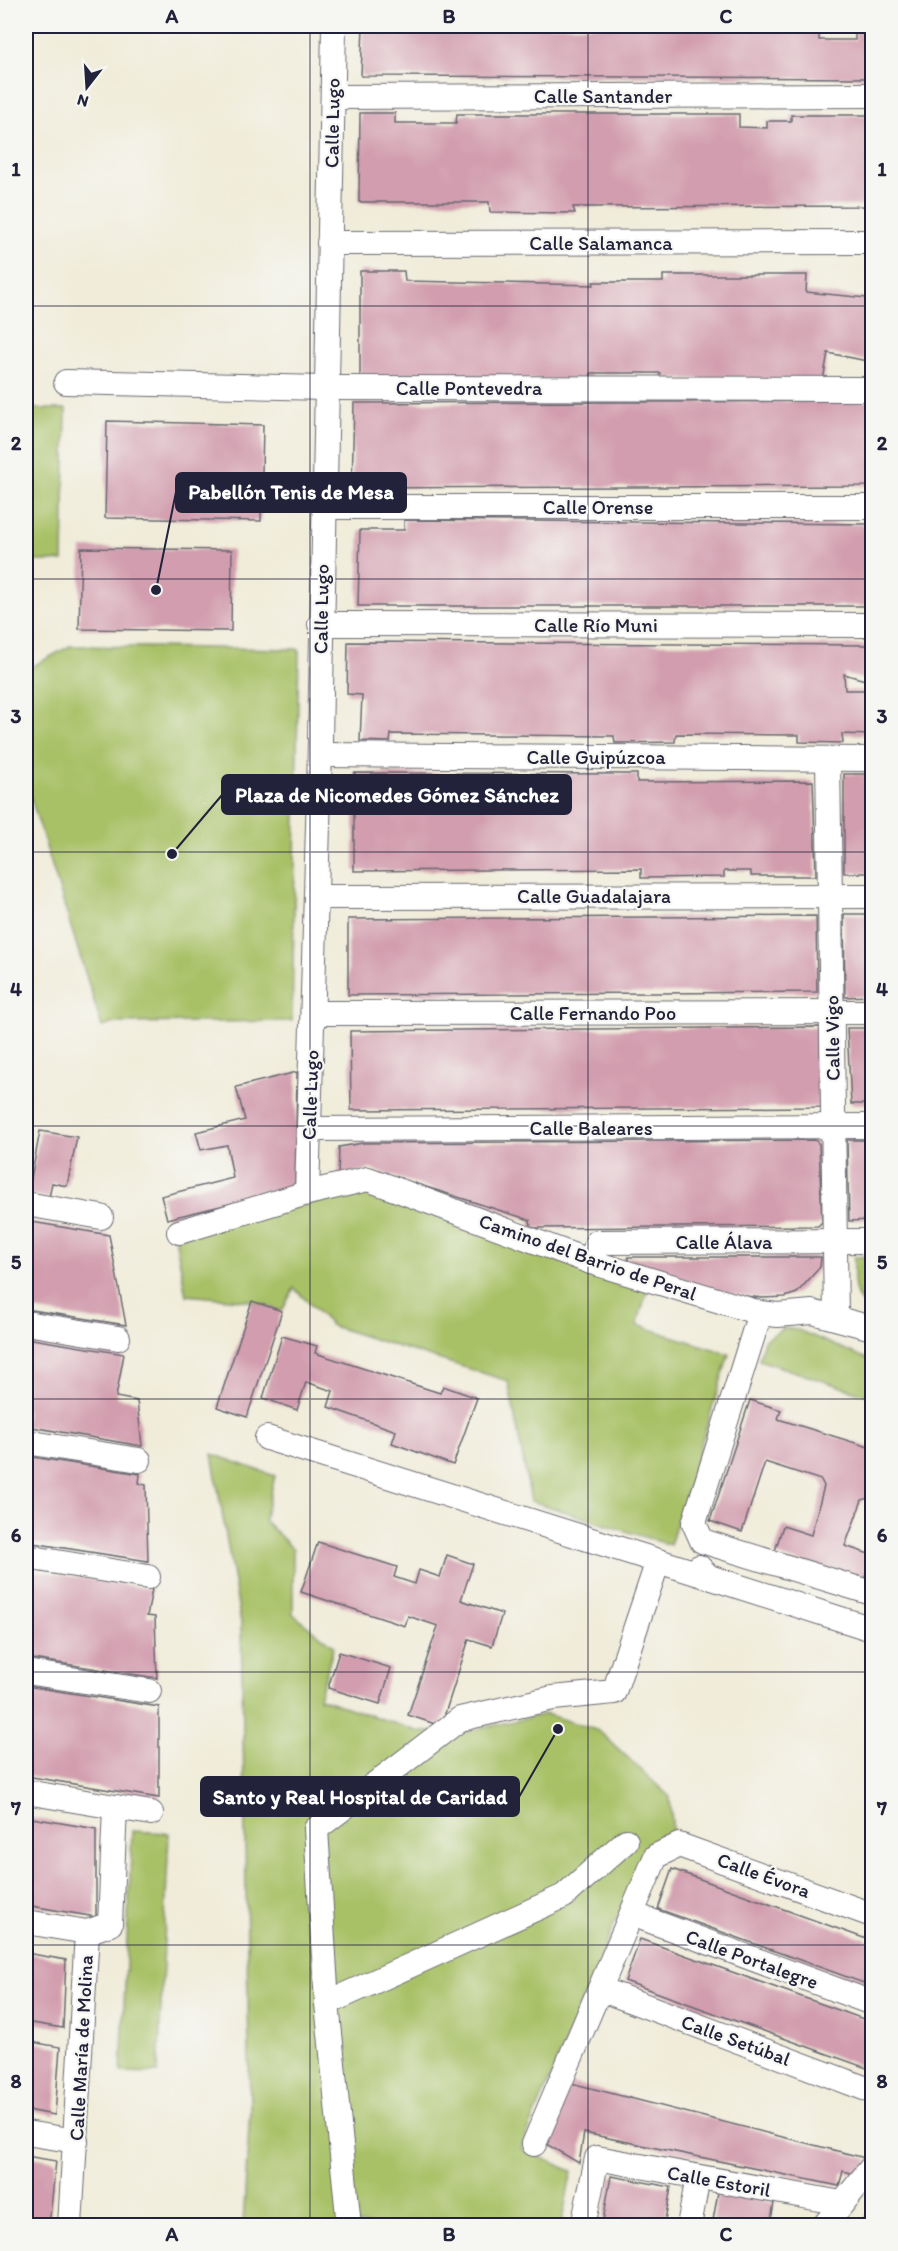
<svg xmlns="http://www.w3.org/2000/svg" width="898" height="2251" font-family="Itim,sans-serif">
	<style>
		.green { fill: #a8c166; stroke: #657250; stroke-width: 1.5 }
		.building { fill: #d29dae }
		.lines { fill: none; stroke-linecap: round; stroke-linejoin: round }
		.minor-casing { stroke: #6a6972; stroke-width: 26 }
		.minor { stroke: #fff; stroke-width: 24 }
		.grid { fill: none; stroke: #22223b; stroke-width: 1.5; stroke-opacity: 0.55 }
		.labels { text-anchor: middle; stroke-width: 4.5; stroke-linejoin: round; paint-order: stroke }
		.street-label { font-size: 20px; fill: #22223b; stroke: #f6f6f2 }
		.leader { fill: none; stroke: #22223b; stroke-width: 2 }
		.callout-dot { fill: #22223b; stroke: #f6f6f2; stroke-width: 2 }
		.callout { fill: #22223b; stroke: #22223b; stroke-width: 2 }
		.callout-label { font-size: 21px; text-anchor: middle; font-weight: bold; fill: #fff }
		.neatline { fill: none; stroke: #22223b; stroke-width: 2 }
		.grid-label { font-size: 20px; text-anchor: middle; font-weight: bold; fill: #22223b }
	</style>
	<rect width="100%" height="100%" fill="#f6f6f2"/>
	<filter id="ink" filterUnits="userSpaceOnUse"><feTurbulence type="fractalNoise" baseFrequency=".0167" numOctaves="2"/><feDisplacementMap in="SourceGraphic" scale="12" xChannelSelector="R" yChannelSelector="G"/><feConvolveMatrix kernelMatrix="1 2 1 2 8 2 1 2 1" color-interpolation-filters="sRGB"/></filter>
	<filter id="wash" filterUnits="userSpaceOnUse"><feTurbulence type="fractalNoise" baseFrequency=".008" numOctaves="4" result="noise"/><feDisplacementMap in="SourceGraphic" scale="24" xChannelSelector="R" yChannelSelector="G"/><feGaussianBlur stdDeviation="1.35" result="paint"/><feColorMatrix in="noise" values="0 0 0 0 0 0 0 0 0 0 0 0 0 0 0 0 0 1.4 0 .05"/><feComposite in="paint" operator="in"/></filter>
	<g filter="url(#wash)">
		<rect width="100%" height="100%" fill="#f0ecd9"/>
		<!-- green -->
		<g class="green">
			<path d="M26 409H66L63 561H26Z"/>
			<path d="M70 646 299 649 292 1021 115 1023 102 1027 26 782V670Z"/>
			<path d="M363 1190 375 1191 528 1252 648 1288 637 1325 729 1354 670 1545 531 1501 508 1381 332 1326 294 1288 282 1311 252 1301 186 1295 175 1237Z"/>
			<path d="M872 1256V1311C850 1299 854 1279 854 1257Z"/>
			<path d="M784 1328 798 1330 872 1361V1397L759 1360 764 1340Z"/>
			<path d="M212 1454 275 1476 264 1520 293 1549V1614L334 1646 319 1698 420 1732 468 1731 546 1714 599 1731 670 1797 673 1836 644 1852 521 2149 572 2171 561 2225H243L250 2109 241 1623Z"/>
			<path d="M132 1831 169 1833 158 2073 121 2072Z"/>
		</g>
		<g id="blocks">
			<!-- building -->
			<g class="building">
				<path d="M363 26H819V40H855V26H872V78L361 76Z"/>
				<path d="M360 113H395V123H456L457 114H739V127L767 128V121H791V115H872V206L573 207 575 213 490 212 489 202H359Z"/>
				<path d="M360 271H404L405 281 594 285 593 282H663V275H807L806 292 867 298 870 286 872 287V362L828 353 823 380 660 379V373H591V380L360 379Z"/>
				<path d="M872 401V486L352 488 354 403Z"/>
				<path d="M107 421 263 425 261 521 105 518Z"/>
				<path d="M404 520 872 524V606H358L360 530H404Z"/>
				<path d="M81 548 232 550 231 631 79 629Z"/>
				<path d="M348 642 872 645V682L844 674 845 690H872V735L842 734 843 743 799 742V735L676 734 675 742 615 743 614 736 391 734 390 742 360 741 362 695 347 694Z"/>
				<path d="M354 773 637 774V782L813 781 816 876H751V871H724V877L641 878V869L354 871Z"/>
				<rect x="844" y="774" width="28" height="99"/>
				<path d="M844 914H872V996L845 997Z"/>
				<path d="M816 916 817 992 348 995V919Z"/>
				<path d="M820 1027 821 1107 351 1110 350 1031Z"/>
				<path d="M847 1028H872V1104H851Z"/>
				<path d="M297 1072 295 1188 167 1219 161 1196 233 1178 227 1145 201 1150 196 1132 245 1120 236 1087Z"/>
				<path d="M40 1131 77 1137 67 1186 52 1183 49 1198 26 1194V1178L31 1179Z"/>
				<path d="M815 1140 819 1144 822 1222 818 1226 531 1228 530 1220 370 1169 338 1177 339 1147 363 1143Z"/>
				<path d="M847 1140H872V1220L849 1221Z"/>
				<path d="M26 1221 109 1235 126 1325 26 1309Z"/>
				<path d="M628 1257H821L820 1267 797 1293 785 1297 763 1298 736 1295 629 1265Z"/>
				<path d="M252 1301 282 1311 247 1417 217 1407Z"/>
				<path d="M282 1336 317 1346 315 1353 440 1393 443 1386 477 1398 453 1465 392 1443 396 1431 328 1407 333 1391 306 1382 297 1410 263 1398Z"/>
				<path d="M26 1338 124 1354 116 1397 137 1401 142 1446 26 1426Z"/>
				<path d="M750 1400 781 1410 778 1419 872 1448V1497L862 1500 845 1546 872 1555 863 1584 774 1554 783 1526 811 1535 824 1486 821 1480 765 1462 742 1532 710 1521Z"/>
				<path d="M26 1456 140 1474 139 1483 146 1485 148 1561 26 1542Z"/>
				<path d="M318 1542 397 1567 394 1577 415 1584 419 1570 440 1577 447 1555 473 1564 461 1600 502 1614 492 1646 469 1639 441 1726 408 1715 438 1626 408 1616 405 1626 301 1592Z"/>
				<path d="M26 1569 152 1589 147 1616 155 1617 157 1678 26 1658Z"/>
				<path d="M339 1652 391 1668 380 1704 328 1688Z"/>
				<path d="M26 1686 159 1707V1798L26 1776Z"/>
				<path d="M26 1817 96 1829V1917L26 1905Z"/>
				<path d="M672 1869 872 1941V1986L658 1909Z"/>
				<path d="M640 1939 872 2022V2070L625 1981Z"/>
				<path d="M26 1953 66 1960 63 2028 26 2022Z"/>
				<path d="M26 2041 60 2047 55 2115 26 2110Z"/>
				<path d="M571 2083 869 2159 859 2175 843 2171 839 2186 584 2133 579 2163 546 2144Z"/>
				<path d="M26 2156 56 2161 49 2226H26Z"/>
				<path d="M611 2176 671 2187 664 2226H602Z"/>
				<path d="M718 2192 774 2203 770 2226H712Z"/>
				<path d="M866 2216 872 2226H859Z"/>
			</g>
		</g>
	</g>
	<g filter="url(#ink)">
		<use href="#blocks" fill-opacity="0" stroke="#6a6972" stroke-width="1.5"/>
		<g class="lines">
			<!-- minor casing -->
			<g class="minor-casing">
				<g id="minor">
					<path d="M333 97 872 95"/>
					<path d="M329 243 872 242"/>
					<path d="M66 382 326 388 872 389"/>
					<path d="M323 507H872"/>
					<path d="M320 624 872 625"/>
					<path d="M320 755 872 759"/>
					<path d="M828 759 836 1317"/>
					<path d="M316 897 872 896"/>
					<path d="M313 1013 872 1012"/>
					<path d="M309 1129 872 1126"/>
					<path d="M307 1193 319 792 334 26"/>
					<path d="M26 1204 101 1217"/>
					<path d="M179 1232 307 1193 368 1179 591 1262 760 1313 778 1315 812 1312 872 1328"/>
					<path d="M591 1262 597 1242 872 1241"/>
					<path d="M760 1313 694 1523 702 1541 872 1593"/>
					<path d="M26 1323 118 1338"/>
					<path d="M267 1438 709 1577"/>
					<path d="M26 1442 139 1460"/>
					<path d="M26 1557 148 1577"/>
					<path d="M699 1567 709 1577 872 1629"/>
					<path d="M26 1672 149 1691"/>
					<path d="M26 1792 151 1813"/>
					<path d="M632 1914 872 2003"/>
					<path d="M26 1922 87 1932 70 2226"/>
					<path d="M87 1932 110 1924 115 1807"/>
					<path d="M600 1989 872 2091"/>
					<path d="M327 2003 564 1896 626 1841"/>
					<path d="M26 2133 76 2141"/>
					<path d="M534 2144 656 1856 679 1845 872 1915"/>
					<path d="M349 2226 327 2003 316 1829 460 1719 553 1698 614 1692 658 1561"/>
					<path d="M583 2226 597 2158 841 2203"/>
					<path d="M689 2226 698 2177"/>
					<path d="M824 2226 872 2167"/>
				</g>
			</g>
			<!-- minor -->
			<use href="#minor" class="minor"/>
		</g>
	</g>
	<!-- grid -->
	<path class="grid" d="M310 26V2226M588 26V2226M26 306H872M26 579H872M26 852H872M26 1126H872M26 1399H872M26 1672H872M26 1945H872"/>
	<g class="labels">
		<!-- street labels -->
		<g class="street-label">
			<text x="603" y="103">Calle Santander</text>
			<text transform="translate(332 123) rotate(-89)" y="7">Calle Lugo</text>
			<text x="601" y="250">Calle Salamanca</text>
			<text x="469" y="395">Calle Pontevedra</text>
			<text x="598" y="514">Calle Orense</text>
			<text transform="translate(321 609) rotate(-89)" y="7">Calle Lugo</text>
			<text x="596" y="632">Calle Río Muni</text>
			<text x="596" y="764">Calle Guipúzcoa</text>
			<text x="594" y="903">Calle Guadalajara</text>
			<text x="593" y="1020">Calle Fernando Poo</text>
			<text transform="translate(832 1038) rotate(-91)" y="7">Calle Vigo</text>
			<text transform="translate(310 1095) rotate(-88)" y="7">Calle Lugo</text>
			<text x="591" y="1135">Calle Baleares</text>
			<text x="724" y="1249">Calle Álava</text>
			<text transform="translate(588 1257) rotate(19)" y="7">Camino del Barrio de Peral</text>
			<text transform="translate(764 1875) rotate(20)" y="7">Calle Évora</text>
			<text transform="translate(752 1959) rotate(20)" y="7">Calle Portalegre</text>
			<text transform="translate(736 2040) rotate(20)" y="7">Calle Setúbal</text>
			<text transform="translate(81 2048) rotate(-87)" y="7">Calle María de Molina</text>
			<text transform="translate(719 2181) rotate(10)" y="7">Calle Estoril</text>
		</g>
	</g>
	<!-- callouts -->
	<path class="leader" d="M156 590L176 492M172 854L222 795M558 1729L519 1797"/>
	<g class="callout-dot">
		<circle cx="156" cy="590" r="6"/>
		<circle cx="172" cy="854" r="6"/>
		<circle cx="558" cy="1729" r="6"/>
	</g>
	<g class="callout">
		<rect x="176" y="473" width="230" height="39" rx="6"/>
		<rect x="222" y="775" width="349" height="39" rx="6"/>
		<rect x="201" y="1777" width="318" height="39" rx="6"/>
	</g>
	<g class="callout-label">
		<text x="291" y="499">Pabellón Tenis de Mesa</text>
		<text x="397" y="802">Plaza de Nicomedes Gómez Sánchez</text>
		<text x="360" y="1804">Santo y Real Hospital de Caridad</text>
	</g>
	<!-- margin -->
	<rect width="898" height="2251" fill="none" stroke="#f6f6f2" stroke-width="66"/>
	<!-- north arrow -->
	<g transform="translate(87 87) rotate(197)" stroke="#f6f6f2" stroke-width="4.5" paint-order="stroke">
	<path d="M0-4.5L10 22L0 15L-10 22Z" fill="#22223b"/>
	<text y="-9" font-size="16" font-weight="bold" text-anchor="middle" fill="#22223b">N</text>
	</g>
	<rect x="33" y="33" width="832" height="2185" class="neatline"/>
	<g class="grid-label">
		<text x="172" y="23">A</text>
		<text x="449" y="23">B</text>
		<text x="726" y="23">C</text>
		<text x="16" y="176">1</text>
		<text x="882" y="176">1</text>
		<text x="16" y="450">2</text>
		<text x="882" y="450">2</text>
		<text x="16" y="723">3</text>
		<text x="882" y="723">3</text>
		<text x="16" y="996">4</text>
		<text x="882" y="996">4</text>
		<text x="16" y="1269">5</text>
		<text x="882" y="1269">5</text>
		<text x="16" y="1542">6</text>
		<text x="882" y="1542">6</text>
		<text x="16" y="1815">7</text>
		<text x="882" y="1815">7</text>
		<text x="16" y="2088">8</text>
		<text x="882" y="2088">8</text>
		<text x="172" y="2241">A</text>
		<text x="449" y="2241">B</text>
		<text x="726" y="2241">C</text>
	</g>
</svg>
